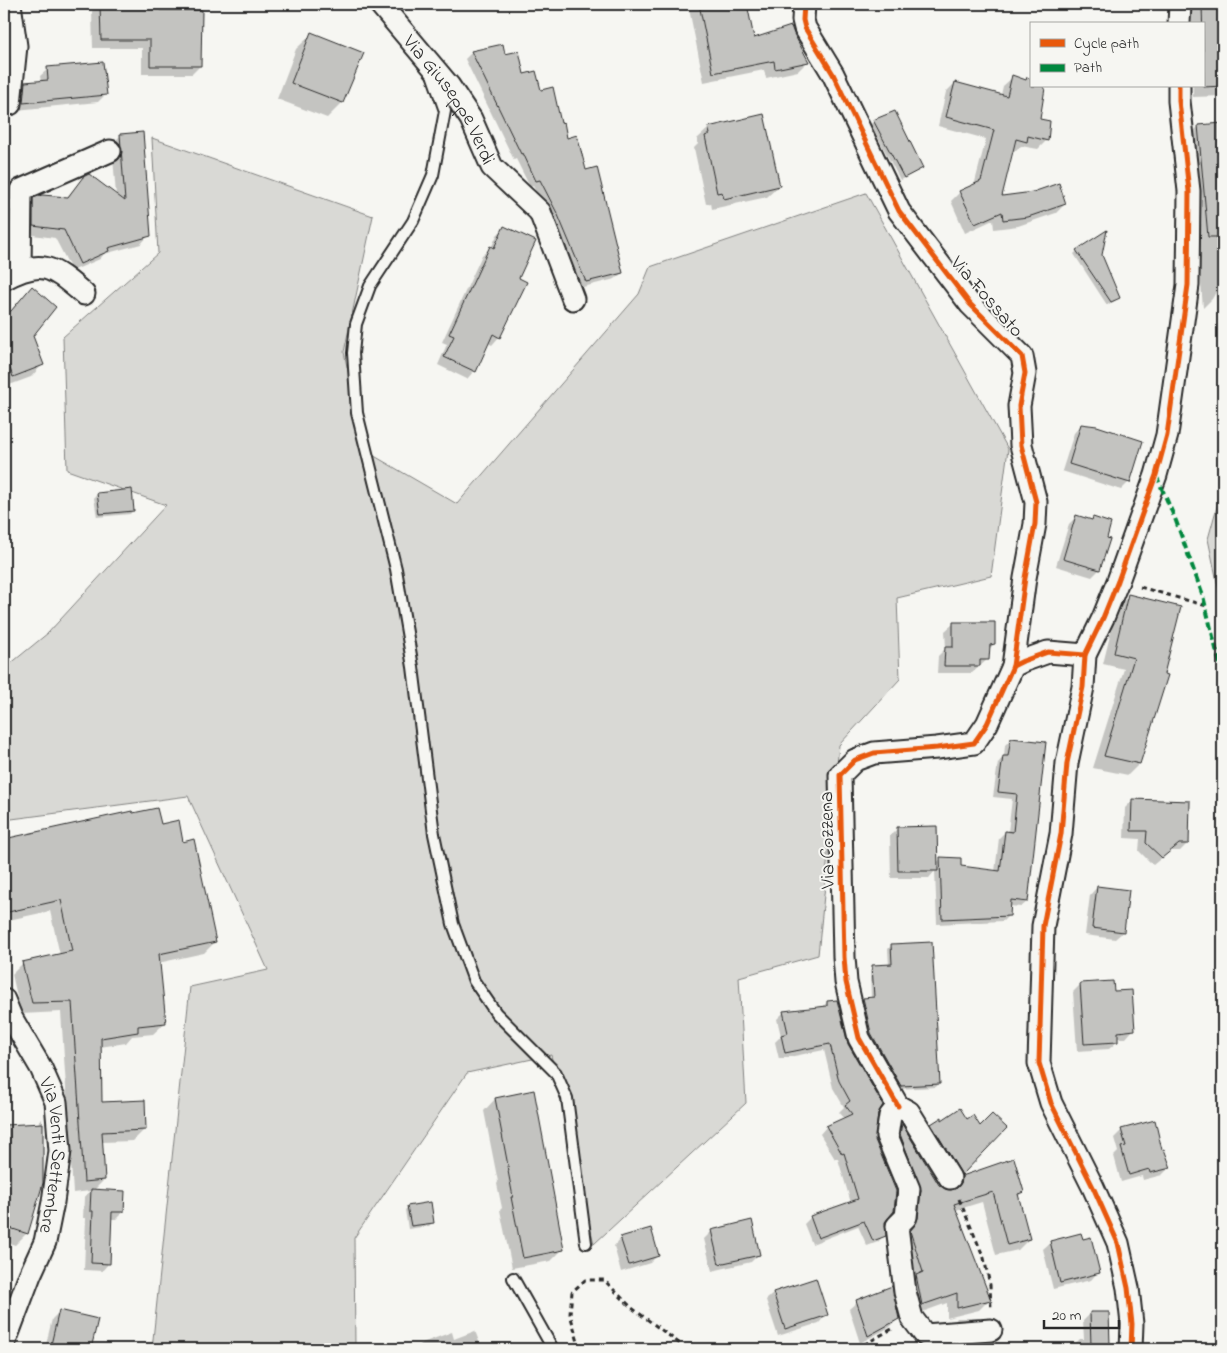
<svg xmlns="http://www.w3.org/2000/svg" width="1227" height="1353" font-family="'Indie Flower',sans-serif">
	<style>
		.green { fill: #d9d9d5; stroke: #828280 }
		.shadow { fill: #0003 }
		.building { fill: #c3c3c0; stroke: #2b2b2b }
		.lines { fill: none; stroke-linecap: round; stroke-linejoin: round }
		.lane-casing { stroke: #2b2b2b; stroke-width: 14 }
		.street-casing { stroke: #2b2b2b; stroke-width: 25 }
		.path { stroke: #2b2b2b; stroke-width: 3; stroke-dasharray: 5 4; stroke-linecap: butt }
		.lane { stroke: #f6f6f2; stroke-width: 10 }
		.street { stroke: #f6f6f2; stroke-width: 21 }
		.quiet { stroke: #00873e; stroke-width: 4; stroke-dasharray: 8 4; stroke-linecap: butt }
		.cycleway-casing { stroke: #f6f6f2; stroke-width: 8 }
		.cycleway { stroke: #e8590c; stroke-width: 5 }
		.labels { text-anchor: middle; stroke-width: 4; stroke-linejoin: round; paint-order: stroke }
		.street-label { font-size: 20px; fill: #2b2b2b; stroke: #f6f6f2 }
	</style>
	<rect width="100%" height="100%" fill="#f6f6f2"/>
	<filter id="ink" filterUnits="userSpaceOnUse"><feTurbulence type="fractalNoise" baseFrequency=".02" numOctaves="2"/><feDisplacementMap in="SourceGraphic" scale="10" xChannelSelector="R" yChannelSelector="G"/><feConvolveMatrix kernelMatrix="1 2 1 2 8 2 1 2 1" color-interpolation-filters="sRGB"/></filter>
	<g filter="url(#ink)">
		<!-- green -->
		<g class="green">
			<path d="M152 138 373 216 344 352 364 450 457 504 639 294 650 267 866 193 1008 449 991 576 897 598 900 679 839 745 818 955 739 977 746 1103 594 1244 551 1055 467 1073 354 1238 355 1349H152L190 987 268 970 188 796 4 820V669L48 633 166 505 67 470 63 337 158 253Z"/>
			<path d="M1223 485V610L1208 539Z"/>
		</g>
		<!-- shadow -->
		<g class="shadow">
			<path d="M100 4H201L200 66 192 74H142V48H93L92 11Z"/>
			<path d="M688 4H746L753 39 793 35 808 61 798 71 766 78 764 70 704 82Z"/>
			<path d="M1192 4H1223V96L1193 97V86H1203V24H1192Z"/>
			<path d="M312 34 342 103 327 118 277 99 296 49Z"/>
			<path d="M472 52 504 56 540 91 560 124 566 139 585 171 622 273 615 279 579 288 552 222 533 186 530 187 516 159 514 160 465 59Z"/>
			<path d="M48 69 106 94 98 102 16 110 18 91 25 84 41 82 40 76Z"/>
			<path d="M1013 77 1031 86 1039 119 1047 140 1038 149 1021 146 1016 151 1012 150 1000 197 1065 204 1056 213 1018 226 994 229 993 220 965 233 951 201 960 192 974 186 986 139 938 126 946 92 955 83 1001 95 1003 86Z"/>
			<path d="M874 121 921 168 918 171 900 180 871 124Z"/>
			<path d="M1223 124V280L1212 299 1203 308 1189 136 1199 126Z"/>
			<path d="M709 128 779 186 767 197 712 209 711 203 706 204 694 148 698 144 697 139Z"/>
			<path d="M121 135 149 235 141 244 104 254 100 259 72 271 55 238 25 234V208L34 199 66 198 83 178 116 195 112 144Z"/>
			<path d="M504 228 517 279 499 337 492 345 488 343 474 371 467 379 438 365 447 344 442 342 482 255 491 248 497 235Z"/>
			<path d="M1077 251 1101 255 1118 297 1115 301 1107 305 1074 254Z"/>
			<path d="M21 299 42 365 31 377 4 387V314L9 313Z"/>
			<path d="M1081 425 1129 482 1121 490 1062 471 1074 433Z"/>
			<path d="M97 494 133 510 130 514 97 517 94 498Z"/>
			<path d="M1077 516 1091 521 1099 570 1092 577 1056 566 1069 524Z"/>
			<path d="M1129 596 1163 675 1139 764 1128 775 1093 768 1124 669 1103 664 1117 607Z"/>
			<path d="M953 624 994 644 988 650V659L972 673H937L938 656 946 648 945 631Z"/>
			<path d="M1011 739 1045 743 1027 902 1021 907 1009 906 1008 916 1003 921 937 924 935 871 929 878H891L890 836 898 828 936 863 941 859 960 867 995 872 999 838 1005 832H1008L1012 799 993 797 998 763 1004 756 1005 745Z"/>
			<path d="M1133 800 1187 844 1180 851H1170L1153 865 1139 851 1140 839 1124 838 1125 808Z"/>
			<path d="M131 812 132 815 160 825 182 843 215 942 204 953 158 963 165 1023 153 1034 132 1036 126 1043 100 1047V1103L144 1130 133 1141 102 1142 104 1180 93 1191 123 1212 116 1219H111L109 1263 102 1271 84 1270 86 1218H83L84 1198 90 1191 73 1193 61 1012 21 1014 12 974 23 963 60 955 50 911 4 921V840Z"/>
			<path d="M1097 887 1123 932 1115 939 1085 935 1090 895Z"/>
			<path d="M892 945 939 1083 936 1087 897 1089 868 1037 860 1002 863 999 871 998 870 970 873 966H889L888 949Z"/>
			<path d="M1081 984 1112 992 1133 1030 1126 1038H1117V1042L1109 1049 1077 1051 1073 992Z"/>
			<path d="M827 1002 876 1114 874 1140 884 1235 878 1242 867 1246 858 1226 812 1244 804 1224 811 1217 851 1203 838 1159H835L820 1134 826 1127 845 1119 839 1112 844 1107 833 1088 824 1050 779 1059 775 1042 781 1036 777 1019 784 1012 822 1008Z"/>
			<path d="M495 1099 563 1249 551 1261 512 1268 500 1210 502 1208 497 1184 498 1182 484 1111Z"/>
			<path d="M42 1119V1179L27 1233 15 1245 4 1241V1163L10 1156H4V1126L36 1125Z"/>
			<path d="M967 1121 980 1128H1005L954 1181 925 1132 932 1125 941 1122Z"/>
			<path d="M901 1126 938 1185 943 1190 951 1192V1188L963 1177 1023 1191 1018 1197 1029 1239 1018 1250 996 1255 982 1202 956 1210 990 1299 979 1310 947 1318V1303L911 1316 908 1230 891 1136Z"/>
			<path d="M1122 1130 1162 1152 1169 1168 1162 1175 1143 1180 1142 1176 1121 1182 1114 1156 1118 1152 1114 1138Z"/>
			<path d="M408 1207 433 1222 429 1226 408 1229 405 1210Z"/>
			<path d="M712 1231 759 1254 751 1262 712 1271 704 1239Z"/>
			<path d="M621 1238 657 1256 650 1263 621 1272 614 1246Z"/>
			<path d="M1082 1240 1098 1272 1091 1280 1053 1289 1043 1249 1051 1242Z"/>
			<path d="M774 1293 826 1315 819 1323 778 1336 766 1300Z"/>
			<path d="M857 1302 898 1319 890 1327 860 1343 849 1309Z"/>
			<path d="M59 1312 97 1320 90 1349H45L52 1319Z"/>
			<path d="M1090 1314 1109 1345 1107 1349H1072V1347L1080 1339H1084L1083 1321Z"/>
			<path d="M957 1318H980L976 1321 954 1323Z"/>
			<path d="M475 1331 482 1349H416L422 1343 452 1332 454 1339Z"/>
			<path d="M983 1344 984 1349H908Z"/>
		</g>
		<!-- building -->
		<g class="building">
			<path d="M100 4H160V10H202L201 66H150V40H101Z"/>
			<path d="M699 4H747L754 38 791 26 794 34 809 62 775 69 774 61 713 73Z"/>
			<path d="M1202 4H1223V86L1204 87Z"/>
			<path d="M311 32 364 53 343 103 291 83Z"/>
			<path d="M503 44 505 54 519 51 524 74 536 71 541 90 553 87 561 123 564 122 567 138 577 135 586 170 597 167 623 273 586 282 558 215 540 180 536 181 523 153 521 154 471 51Z"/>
			<path d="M103 62 107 95 23 103 25 82 48 80 47 67Z"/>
			<path d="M1012 75 1026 80 1027 77 1031 79V86H1042L1045 88 1040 119 1050 121 1048 141 1028 136 1027 142 1016 139 1002 196 1033 192 1059 183 1066 204 1028 217 1003 220 1002 212 975 224 959 191 981 181 994 130 946 117 955 82 1007 96Z"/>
			<path d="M895 111 923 168 904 178 873 120Z"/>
			<path d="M764 114 780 186 724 199 722 192 717 193 705 136 710 134 708 127Z"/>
			<path d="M1223 123V237H1208L1198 125Z"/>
			<path d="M143 132 151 236 108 248 109 251 80 264 64 230 33 226V198L42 195 68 197 83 177 89 174 125 201 120 134Z"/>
			<path d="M504 226 536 241 519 278 527 282 500 338 493 334 476 372 444 357 454 336 449 334 490 246 494 248Z"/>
			<path d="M1107 230 1102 255 1120 298 1111 302 1076 250Z"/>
			<path d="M32 286 56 307 33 336 44 365 13 377 4 351V313L11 311Z"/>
			<path d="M1081 424 1097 426 1143 441 1130 483 1069 464Z"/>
			<path d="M132 489 134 511 100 514 97 493Z"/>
			<path d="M1076 515 1092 520 1093 517 1111 523 1107 538 1110 539 1100 570 1063 559Z"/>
			<path d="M1128 594 1181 607 1164 674 1168 675 1140 764 1104 756 1134 658 1114 653Z"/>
			<path d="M953 622H995V644L990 645 989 660H980V666H944L945 647H953Z"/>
			<path d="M1011 738 1046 742 1028 902 1011 900 1010 916 942 919 940 857 961 858V866L1000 871 1005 831 1013 832 1017 794 998 792 1003 756H1008Z"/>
			<path d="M1132 799 1190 801 1189 844H1179L1162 858 1146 843 1147 831H1131Z"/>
			<path d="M157 808 161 824 179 820 183 842 194 839 216 942 159 954 166 1023 138 1026V1032L101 1038 102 1102 145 1100 146 1130 102 1132 105 1180 84 1182 72 1002 32 1003 22 962 72 951 61 900 4 913V839L132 811 133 813Z"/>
			<path d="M937 826 938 871H898L897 827Z"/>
			<path d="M1097 886 1129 890 1124 932 1092 928Z"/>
			<path d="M932 942 940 1084 901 1086 871 1033 863 998 874 997 872 965 892 964 891 944Z"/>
			<path d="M1113 981 1114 991 1132 990 1135 1030 1118 1032V1042L1084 1044 1080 983Z"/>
			<path d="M837 1000 848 1044 883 1105 878 1114 875 1140 896 1191 894 1211 885 1222 886 1236 873 1241 864 1221 818 1238 810 1216 858 1199 844 1153 842 1154 826 1126 852 1114 845 1105 850 1101 839 1081 830 1044 785 1053 781 1035 788 1033 783 1011 827 1006V1001Z"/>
			<path d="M534 1090 564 1250 523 1258 511 1197H513L508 1171H509L495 1098Z"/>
			<path d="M960 1108 967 1119 973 1115 980 1126 992 1114 1007 1128 962 1175 931 1124 942 1117V1120Z"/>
			<path d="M1155 1120 1162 1150 1164 1149 1171 1168 1150 1173 1149 1169 1129 1175 1121 1147 1126 1146 1121 1129Z"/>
			<path d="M43 1123V1183L28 1234 4 1226V1125Z"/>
			<path d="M902 1124 939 1185 945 1189 951 1190 957 1188 961 1183 962 1176 1014 1158 1024 1192 1018 1194 1030 1239 1007 1245 993 1192 954 1204 991 1300 957 1308V1293L922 1305 916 1275 923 1272 910 1231 915 1225 918 1218 921 1190 900 1134Z"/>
			<path d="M91 1189 125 1191 124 1212H112L110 1264 91 1263 93 1211H90Z"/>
			<path d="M431 1202 434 1223 411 1226 407 1206Z"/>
			<path d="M752 1220 760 1255 719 1264 711 1230Z"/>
			<path d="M651 1228 659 1256 629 1265 620 1237Z"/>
			<path d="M1081 1233 1083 1239 1091 1237 1100 1273 1060 1283 1050 1241Z"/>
			<path d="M816 1278 828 1315 785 1329 773 1292Z"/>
			<path d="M892 1286 899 1319 868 1336 856 1300Z"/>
			<path d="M59 1310 98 1319 91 1349H50Z"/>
			<path d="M1090 1312H1109L1110 1345 1091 1346Z"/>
			<path d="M985 1343V1349H956V1345Z"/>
		</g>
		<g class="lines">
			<!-- lane casing -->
			<g class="lane-casing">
				<g id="lane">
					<path d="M433 77 445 111 433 175 413 221 370 286 356 324 353 353 357 413 396 569 413 667 434 834 453 924 474 981 496 1013 556 1073 567 1098 586 1243"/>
					<path d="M4 205H21"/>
					<path d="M513 1278 553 1349"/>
				</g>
			</g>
			<!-- street casing -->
			<g class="street-casing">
				<g id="street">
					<path d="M10 4 16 46 10 104"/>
					<path id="s1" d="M380 4 449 86 471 119 492 167 540 212 573 299"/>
					<path d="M804 4 803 20 805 28 833 74 899 211 970 304 1022 356 1025 373 1019 406 1021 445 1036 502 1035 524 1025 578 1013 666"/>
					<path d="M1179 24 1180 4"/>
					<path d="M20 270 21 190 110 151"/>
					<path d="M4 279C43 258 52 267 84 294"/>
					<path id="s2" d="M4 1000 11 1017 41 1068 56 1102 60 1151 53 1202 45 1242 30 1275 4 1344"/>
					<path d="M898 1106 859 1038 846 982 844 957 840 775 855 760 874 753 937 748 974 743 987 724 1013 666 1023 661 1048 652 1085 655"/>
					<path d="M898 1106 890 1116 887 1136 909 1189 906 1217 897 1226 905 1292 912 1318 925 1335 991 1330"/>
					<path d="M898 1106 909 1112 950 1178"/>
					<path d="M1131 1349 1132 1324 1128 1288 1118 1243 1093 1187 1051 1103 1039 1063 1043 926 1061 834 1067 763 1083 687 1085 655 1103 618 1118 581 1156 475 1167 435 1188 285 1189 191 1179 101V86"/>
				</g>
			</g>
			<!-- path -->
			<g class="path">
				<path d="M1140 587 1207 606"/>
				<path d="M959 1199 984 1258 990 1285 991 1309"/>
				<path d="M580 1349 570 1314 572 1292 585 1280H604L632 1308 687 1349"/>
				<path d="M856 1349 892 1329"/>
			</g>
			<!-- lane -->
			<use href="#lane" class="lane"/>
			<!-- street -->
			<use href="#street" class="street"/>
			<!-- quiet -->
			<path class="quiet" d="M1156 475 1176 521 1203 596 1223 677"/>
			<!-- cycleway casing -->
			<g class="cycleway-casing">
				<g id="cycleway">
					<path d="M804 4 803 20 805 28 833 74 899 211 970 304 1022 356 1025 373 1019 406 1021 445 1036 502 1035 524 1025 578 1013 666"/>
					<path d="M898 1106 859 1038 846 982 844 957 840 775 855 760 874 753 937 748 974 743 987 724 1013 666 1023 661 1048 652 1085 655"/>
					<path d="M1131 1349 1132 1324 1128 1288 1118 1243 1093 1187 1051 1103 1039 1063 1043 926 1061 834 1067 763 1083 687 1085 655 1103 618 1118 581 1156 475 1167 435 1188 285 1189 191 1179 101V86"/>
				</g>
			</g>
			<!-- cycleway -->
			<use href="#cycleway" class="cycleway"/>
		</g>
	</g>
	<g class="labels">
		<!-- street labels -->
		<g class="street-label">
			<text dy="7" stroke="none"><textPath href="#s1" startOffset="119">Via Giuseppe Verdi</textPath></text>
			<text transform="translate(988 296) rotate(49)" y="7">Via Fossato</text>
			<text transform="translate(826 840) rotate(-91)" y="7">Via Cozzena</text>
			<text dy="7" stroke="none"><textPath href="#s2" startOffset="168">Via Venti Settembre</textPath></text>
		</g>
	</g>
	<!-- margin -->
	<rect width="1227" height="1353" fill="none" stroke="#f6f6f2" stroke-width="20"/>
	<rect x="10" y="10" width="1207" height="1333" fill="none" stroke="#2b2b2b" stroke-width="2" filter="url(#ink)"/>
	<!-- legend -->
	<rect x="1030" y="22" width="175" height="65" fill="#f6f6f2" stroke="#a5a5a2"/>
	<rect x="1040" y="39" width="25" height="8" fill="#e8590c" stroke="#a5a5a2"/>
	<text x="1074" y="48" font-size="15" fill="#2b2b2b">Cycle path</text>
	<rect x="1040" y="64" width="25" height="8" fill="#00873e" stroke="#a5a5a2"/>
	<text x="1074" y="72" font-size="15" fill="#2b2b2b">Path</text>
	<!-- scale -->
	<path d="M1044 1320v8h75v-8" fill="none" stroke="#2b2b2b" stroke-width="2.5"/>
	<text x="1052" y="1320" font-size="15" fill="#2b2b2b" stroke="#f6f6f2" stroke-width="4" paint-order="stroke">20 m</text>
</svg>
